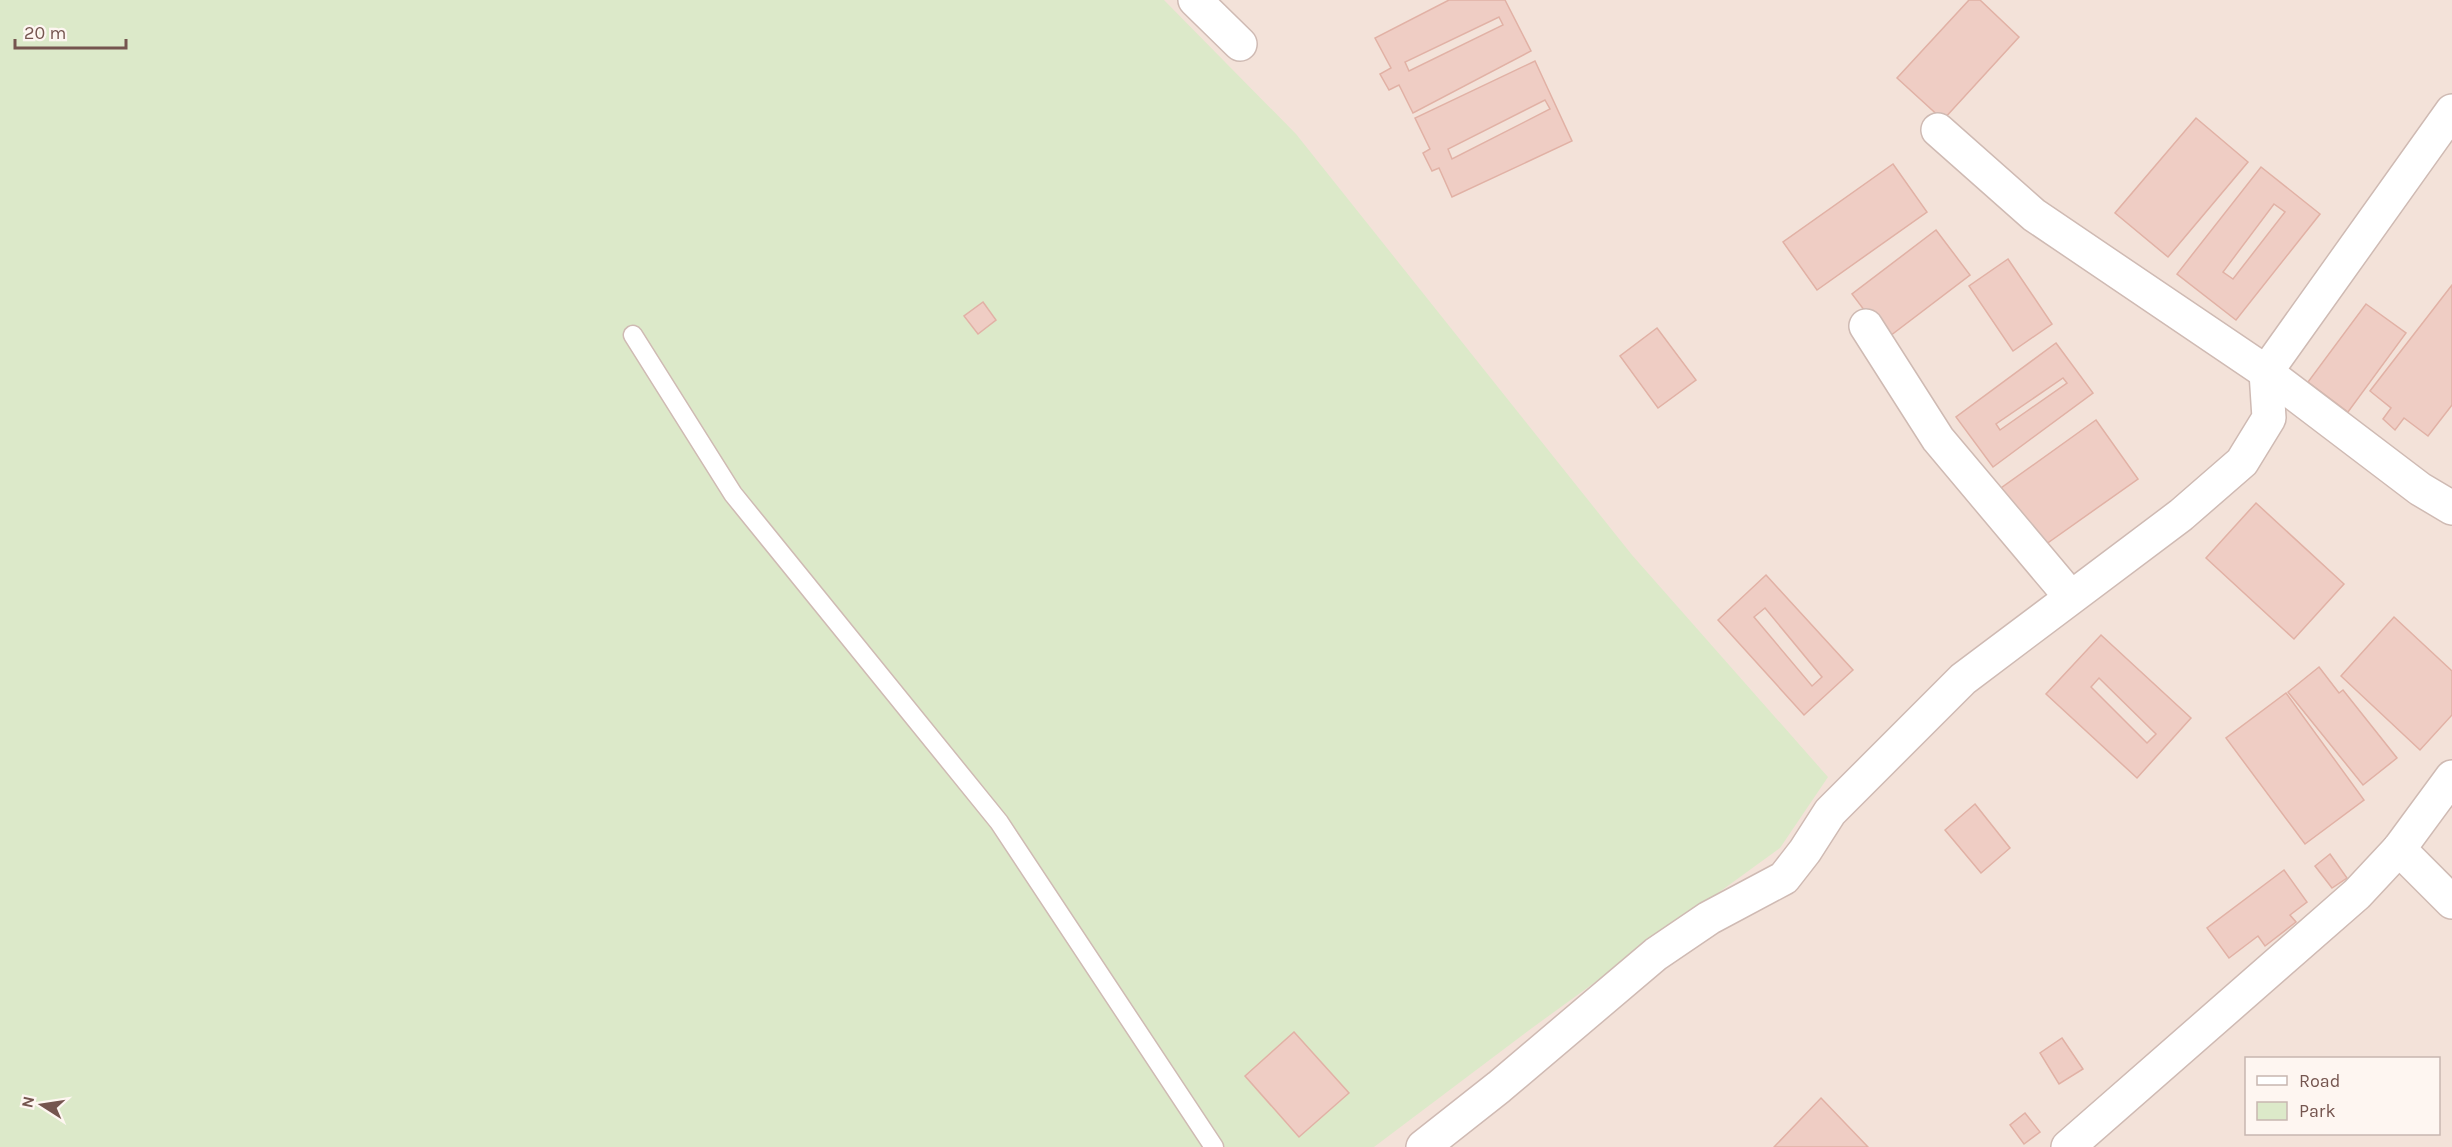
<svg xmlns="http://www.w3.org/2000/svg" width="2452" height="1147" font-family="Karla,sans-serif">
	<style>
		.residential { fill: #f3e2d9; fill-rule: evenodd }
		.green { fill: #dce9c9 }
		.building { fill: #efcdc4; stroke: #e1b1a5; stroke-width: 1.5; fill-rule: evenodd }
		.lines { fill: none; stroke-linecap: round; stroke-linejoin: round }
		.lane-casing { stroke: #cfbab3; stroke-width: 21 }
		.street-casing { stroke: #cfbab3; stroke-width: 36 }
		.lane { stroke: #fff; stroke-width: 18 }
		.street { stroke: #fff; stroke-width: 33 }
	</style>
	<rect width="100%" height="100%" fill="#fbf2eb"/>
	<!-- residential -->
	<path class="residential" d="M0 0H2452V1147H0ZM2246 1058H2438V1134H2246Z"/>
	<!-- green -->
	<path class="green" d="M0 0H1164L1296 134 1632 555 1828 777 1780 848 1532 1028 1374 1147H0Z"/>
	<!-- building -->
	<g class="building">
		<path d="M1449 0H1505L1531 51 1413 113 1399 85 1389 90 1380 74 1391 68 1375 38ZM1499 17 1503 25 1409 71 1405 62Z"/>
		<path d="M1969 0H1980L2019 37 1943 120 1897 78Z"/>
		<path d="M1535 61 1572 141 1452 197 1439 168 1432 171 1423 153 1430 149 1415 118ZM1545 100 1550 109 1452 159 1448 149Z"/>
		<path d="M2196 118 2248 162 2168 257 2115 213Z"/>
		<path d="M1893 164 1927 212 1817 290 1783 242Z"/>
		<path d="M2261 167 2320 214 2236 320 2177 274ZM2274 204 2285 212 2233 279 2223 272Z"/>
		<path d="M1936 230 1970 275 1886 339 1852 294Z"/>
		<path d="M2008 259 2052 324 2013 351 1969 286Z"/>
		<path d="M2452 285V405L2428 436 2404 418 2395 430 2383 419 2391 408 2370 391Z"/>
		<path d="M983 302 996 320 978 334 964 316Z"/>
		<path d="M2366 304 2406 333 2348 412 2308 382Z"/>
		<path d="M1657 328 1696 380 1658 408 1620 356Z"/>
		<path d="M2056 343 2093 393 1993 467 1956 417ZM2063 378 2067 383 2000 430 1996 424Z"/>
		<path d="M2096 420 2138 479 2042 547 2001 488Z"/>
		<path d="M2256 503 2344 584 2294 639 2206 558Z"/>
		<path d="M1766 575 1853 670 1804 715 1718 620ZM1765 608 1822 677 1812 686 1754 617Z"/>
		<path d="M2394 617 2452 671V715L2420 750 2341 676Z"/>
		<path d="M2101 635 2191 718 2137 778 2046 694ZM2099 678 2156 734 2147 743 2091 687Z"/>
		<path d="M2319 667 2339 693 2343 690 2397 758 2363 785 2288 692Z"/>
		<path d="M2286 693 2364 800 2305 844 2226 738Z"/>
		<path d="M1975 804 2010 848 1981 873 1945 830Z"/>
		<path d="M2330 854 2347 878 2332 888 2315 866Z"/>
		<path d="M2284 870 2307 902 2290 915 2296 922 2265 946 2258 936 2229 958 2207 928Z"/>
		<path d="M1294 1032 1349 1093 1299 1137 1245 1076Z"/>
		<path d="M2062 1038 2083 1069 2059 1084 2040 1053Z"/>
		<path d="M1821 1098 1868 1147H1774Z"/>
		<path d="M2025 1113 2040 1132 2024 1144 2010 1125Z"/>
	</g>
	<g class="lines">
		<!-- lane casing -->
		<g class="lane-casing">
			<path id="lane" d="M633 335 733 494 999 822 1214 1147"/>
		</g>
		<!-- street casing -->
		<g class="street-casing">
			<g id="street">
				<path d="M1195 0 1240 44"/>
				<path d="M1938 130 2034 215 2266 372 2420 489 2452 508"/>
				<path d="M1866 326 1938 439 2070 596"/>
				<path d="M2399 849 2452 902"/>
				<path d="M1423 1147 1499 1087 1656 954 1709 918 1784 878 1805 851 1830 812 1963 679 2181 515 2242 462 2269 418 2266 372 2452 111"/>
				<path d="M2068 1147 2357 894 2399 849 2452 777"/>
			</g>
		</g>
		<!-- lane -->
		<use href="#lane" class="lane"/>
		<!-- street -->
		<use href="#street" class="street"/>
	</g>
	<!-- legend -->
	<rect x="2245" y="1057" width="195" height="78" fill="#fef6f1" stroke="#c7b6b0" stroke-width="1.5"/>
	<rect x="2257" y="1076" width="30" height="9" fill="#ffffff" stroke="#c7b6b0" stroke-width="1.5"/>
	<text x="2299" y="1087" font-size="18" fill="#75554f">Road</text>
	<rect x="2257" y="1102" width="30" height="18" fill="#dce9c9" stroke="#c7b6b0" stroke-width="1.5"/>
	<text x="2299" y="1117" font-size="18" fill="#75554f">Park</text>
	<!-- north arrow -->
	<g transform="translate(42 1105) rotate(282)" stroke="#fef6f1" stroke-width="4.5" paint-order="stroke">
	<path d="M0-4.5L10 22L0 15L-10 22Z" fill="#75554f"/>
	<text y="-9" font-size="16" font-weight="bold" text-anchor="middle" fill="#75554f">N</text>
	</g>
	<!-- scale -->
	<path d="M15 39v9h111v-9" fill="none" stroke="#75554f" stroke-width="3"/>
	<text x="24" y="39" font-size="18" fill="#75554f" stroke="#fef6f1" stroke-width="4.5" paint-order="stroke">20 m</text>
</svg>
